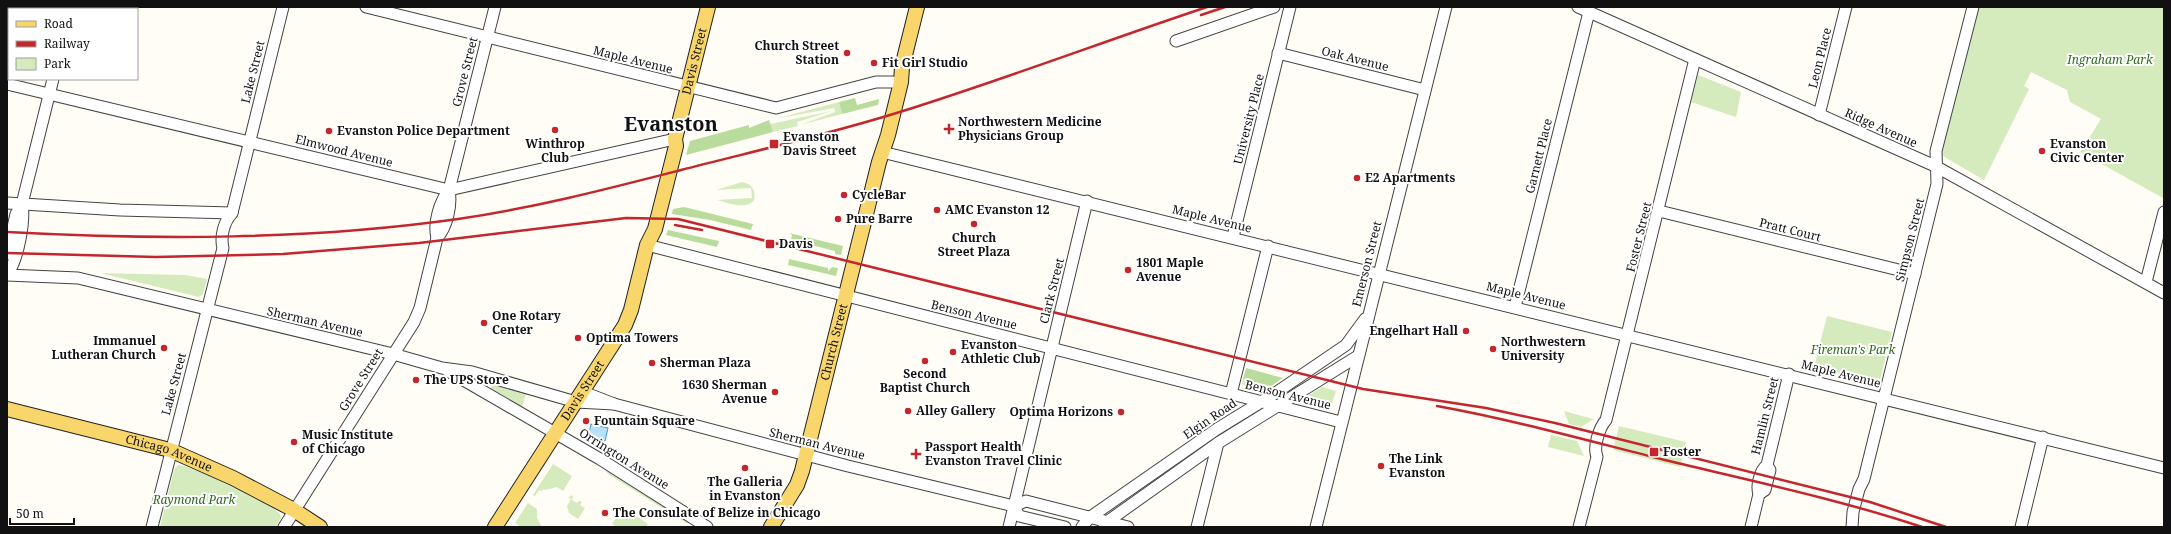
<svg xmlns="http://www.w3.org/2000/svg" width="2171" height="534" font-family="'Noto Serif',serif">
	<style>
		.green { fill: #d5ebbd }
		.forest { fill: #b9dc9c }
		.water { fill: #b9e0f7; stroke: #3f96cf }
		.lines { fill: none; stroke-linecap: round; stroke-linejoin: round }
		.minor-casing { stroke: #444; stroke-width: 13 }
		.major-casing { stroke: #222; stroke-width: 16 }
		.minor { stroke: #fff; stroke-width: 11 }
		.major { stroke: #f9d66b; stroke-width: 14 }
		.rail { stroke: #c4262e; stroke-width: 2.5 }
		.poi-dot { fill: #c4262e; stroke: #fff; stroke-width: 1.5 }
		.labels { text-anchor: middle; stroke-width: 4; stroke-linejoin: round; paint-order: stroke }
		.poi-label { font-size: 12px; font-weight: bold; fill: #111; stroke: #fff; text-anchor: start }
		.street-label { font-size: 12px; fill: #111; stroke: #fff }
		.park-label { font-size: 12px; font-style: italic; fill: #2f6b1f; stroke: #fff }
		.town-label { font-size: 20px; font-weight: bold; fill: #111; stroke: #fff }
	</style>
	<rect width="100%" height="100%" fill="#fffdf5"/>
	<!-- green -->
	<g class="green">
		<path d="M1979 7H2164L2163 198 2080 152 2101 119 2070 102 2067 90 2031 72 2024 86 2029 89 1984 180 1941 155Z"/>
		<path d="M1698 75 1741 92 1736 117 1691 102Z"/>
		<path d="M839 102 842 114 800 125 835 112 834 108 775 119Z"/>
		<path d="M832 111 797 122 798 126 773 132 770 124Z"/>
		<path d="M742 182C752 184 756 190 754 200 746 211 727 202 716 200L752 198 751 188 716 190Z"/>
		<path d="M100 273 185 275 207 279 203 294 199 297Z"/>
		<path d="M1827 316 1892 332 1879 384 1814 367Z"/>
		<path d="M1243 379 1271 386 1263 390 1246 387 1242 384Z"/>
		<path d="M492 383 526 393 522 408 490 390Z"/>
		<path d="M1322 387 1336 391 1331 407 1301 400Z"/>
		<path d="M1564 411 1589 418 1594 419 1581 427 1569 424Z"/>
		<path d="M1619 426 1686 442 1680 467 1613 450Z"/>
		<path d="M1551 435 1577 441 1584 456 1548 447Z"/>
		<path d="M553 464 572 476 563 491 557 487 545 490 543 489 542 491 539 490 535 496 533 495Z"/>
		<path d="M178 465C192 466 268 502 279 513L281 517 276 527H160L174 470Z"/>
		<path d="M603 467 689 521 688 523H686L608 474Z"/>
		<path d="M571 495 573 497 572 500 577 503 579 501 582 502 580 505 585 508 578 519 569 513 567 506 571 499 569 498Z"/>
		<path d="M528 503 537 509V518L542 527H521L515 523Z"/>
		<path d="M623 507 648 524 646 527H617L612 524Z"/>
	</g>
	<!-- forest -->
	<g class="forest">
		<path d="M855 98 857 105 879 99 878 105 842 114 839 102Z"/>
		<path d="M769 120 773 132 686 155 690 141 749 125V128Z"/>
		<path d="M684 207 753 224 751 230 710 220 672 214 673 209Z"/>
		<path d="M668 230 719 241 717 247 666 235Z"/>
		<path d="M789 233 843 246 841 255 835 254V251L791 240 792 235Z"/>
		<path d="M789 259 828 268V271L832 267 838 268 836 276 788 265Z"/>
		<path d="M1246 368 1283 378 1271 386 1243 379Z"/>
	</g>
	<!-- water -->
	<path class="water" d="M591 424 608 428 605 441 588 437Z"/>
	<g class="lines">
		<!-- minor casing -->
		<g class="minor-casing">
			<g id="minor">
				<path d="M366 7 776 108 876 82H893"/>
				<path d="M1578 7 1935 166 2164 293"/>
				<path d="M71 9V7"/>
				<path d="M1176 41 1274 7"/>
				<path d="M1278 53 1425 90"/>
				<path d="M7 84 449 190 675 139"/>
				<path d="M1819 115 1846 7"/>
				<path d="M882 152 2164 468"/>
				<path d="M7 203 120 210 232 213"/>
				<path d="M1659 211 1915 274"/>
				<path d="M1233 237 1290 7"/>
				<path d="M437 238C433 223 440 201 449 190"/>
				<path d="M647 245 1341 422"/>
				<path d="M7 254 16 214 22 204 53 79"/>
				<path d="M7 274C18 261 25 221 22 204"/>
				<path d="M7 275 78 278 393 354 442 368 472 372 576 402 614 404"/>
				<path d="M2146 282 2164 212"/>
				<path d="M1515 307 1589 12"/>
				<path d="M448 371 600 459 707 527"/>
				<path d="M583 392 614 404 848 466 1014 506 1026 501 1128 527"/>
				<path d="M1231 394 1268 246"/>
				<path d="M1759 494 1765 490 1770 470 1767 465"/>
				<path d="M1014 506 1019 516 1065 527"/>
				<path d="M1104 524 1218 443 1358 356"/>
				<path d="M152 527 223 248C220 236 224 222 232 213L283 7"/>
				<path d="M284 527 414 322 420 308 437 238C447 227 452 205 449 190L495 7"/>
				<path d="M1009 527 1087 201"/>
				<path d="M1082 527 1089 518 1217 429 1274 394 1346 345 1365 319"/>
				<path d="M1197 527 1218 443"/>
				<path d="M1316 527 1446 7"/>
				<path d="M1579 527 1597 457C1593 447 1599 428 1606 420L1695 59"/>
				<path d="M1751 527 1759 494C1756 485 1760 471 1767 465L1789 374"/>
				<path d="M1852 527 1853 512 1859 489 1864 479 1937 184 1936 151 1973 7"/>
				<path d="M2021 527 2043 437"/>
			</g>
		</g>
		<!-- major casing -->
		<g class="major-casing">
			<g id="major">
				<path id="s1" d="M7 409 170 450 233 478 294 510 320 527"/>
				<path id="s2" d="M495 527 625 325 631 310 647 245 655 229 676 146 675 139 708 7"/>
				<path id="s3" d="M771 527 797 485 802 471 879 162 888 135 901 82 902 67 917 7"/>
			</g>
		</g>
		<!-- minor -->
		<use href="#minor" class="minor"/>
		<!-- major -->
		<use href="#major" class="major"/>
		<!-- rail -->
		<g class="rail">
			<path d="M1201 15 1225 7"/>
			<path d="M675 225 702 230"/>
			<path d="M7 232C157 240 309 240 458 219 534 208 607 189 681 170 755 151 830 134 903 111 1005 79 1105 41 1207 7"/>
			<path d="M7 253 156 257 283 254 419 243 626 218 678 219 1363 389 1486 408 1555 423 1870 502 1946 527"/>
			<path d="M1437 406C1514 420 1589 441 1665 460 1751 481 1838 499 1922 527"/>
		</g>
	</g>
	<!-- markers -->
	<g class="poi-dot">
		<circle cx="847" cy="53" r="4"/>
		<circle cx="874" cy="63" r="4"/>
		<path d="M947 123h4v4h4v4h-4v4h-4v-4h-4v-4h4z"/>
		<circle cx="555" cy="130" r="4"/>
		<circle cx="329" cy="131" r="4"/>
		<rect x="769" y="139" width="10" height="10" rx="2"/>
		<circle cx="2042" cy="151" r="4"/>
		<circle cx="1357" cy="178" r="4"/>
		<circle cx="844" cy="195" r="4"/>
		<circle cx="937" cy="210" r="4"/>
		<circle cx="838" cy="219" r="4"/>
		<circle cx="974" cy="224" r="4"/>
		<rect x="765" y="239" width="10" height="10" rx="2"/>
		<circle cx="1128" cy="270" r="4"/>
		<circle cx="484" cy="323" r="4"/>
		<circle cx="1466" cy="331" r="4"/>
		<circle cx="578" cy="338" r="4"/>
		<circle cx="164" cy="348" r="4"/>
		<circle cx="1493" cy="349" r="4"/>
		<circle cx="953" cy="352" r="4"/>
		<circle cx="925" cy="361" r="4"/>
		<circle cx="652" cy="363" r="4"/>
		<circle cx="416" cy="380" r="4"/>
		<circle cx="775" cy="392" r="4"/>
		<circle cx="908" cy="411" r="4"/>
		<circle cx="1121" cy="412" r="4"/>
		<circle cx="586" cy="421" r="4"/>
		<circle cx="294" cy="442" r="4"/>
		<rect x="1649" y="447" width="10" height="10" rx="2"/>
		<path d="M914 448h4v4h4v4h-4v4h-4v-4h-4v-4h4z"/>
		<circle cx="1381" cy="466" r="4"/>
		<circle cx="745" cy="468" r="4"/>
		<circle cx="605" cy="513" r="4"/>
	</g>
	<g class="labels">
		<!-- poi labels -->
		<g class="poi-label">
			<text x="839" y="50" text-anchor="end">Church Street<tspan x="839" dy="14">Station</tspan></text>
			<text x="882" y="67">Fit Girl Studio</text>
			<text x="958" y="126">Northwestern Medicine<tspan x="958" dy="14">Physicians Group</tspan></text>
			<text x="337" y="135">Evanston Police Department</text>
			<text x="783" y="141">Evanston<tspan x="783" dy="14">Davis Street</tspan></text>
			<text x="555" y="148" text-anchor="middle">Winthrop<tspan x="555" dy="14">Club</tspan></text>
			<text x="2050" y="148">Evanston<tspan x="2050" dy="14">Civic Center</tspan></text>
			<text x="1365" y="182">E2 Apartments</text>
			<text x="852" y="199">CycleBar</text>
			<text x="945" y="214">AMC Evanston 12</text>
			<text x="846" y="223">Pure Barre</text>
			<text x="974" y="242" text-anchor="middle">Church<tspan x="974" dy="14">Street Plaza</tspan></text>
			<text x="779" y="248">Davis</text>
			<text x="1136" y="267">1801 Maple<tspan x="1136" dy="14">Avenue</tspan></text>
			<text x="492" y="320">One Rotary<tspan x="492" dy="14">Center</tspan></text>
			<text x="1458" y="335" text-anchor="end">Engelhart Hall</text>
			<text x="586" y="342">Optima Towers</text>
			<text x="156" y="345" text-anchor="end">Immanuel<tspan x="156" dy="14">Lutheran Church</tspan></text>
			<text x="1501" y="346">Northwestern<tspan x="1501" dy="14">University</tspan></text>
			<text x="961" y="349">Evanston<tspan x="961" dy="14">Athletic Club</tspan></text>
			<text x="660" y="367">Sherman Plaza</text>
			<text x="925" y="378" text-anchor="middle">Second<tspan x="925" dy="14">Baptist Church</tspan></text>
			<text x="424" y="384">The UPS Store</text>
			<text x="767" y="389" text-anchor="end">1630 Sherman<tspan x="767" dy="14">Avenue</tspan></text>
			<text x="916" y="415">Alley Gallery</text>
			<text x="1113" y="416" text-anchor="end">Optima Horizons</text>
			<text x="594" y="425">Fountain Square</text>
			<text x="302" y="439">Music Institute<tspan x="302" dy="14">of Chicago</tspan></text>
			<text x="925" y="451">Passport Health<tspan x="925" dy="14">Evanston Travel Clinic</tspan></text>
			<text x="1663" y="456">Foster</text>
			<text x="1389" y="463">The Link<tspan x="1389" dy="14">Evanston</tspan></text>
			<text x="745" y="486" text-anchor="middle">The Galleria<tspan x="745" dy="14">in Evanston</tspan></text>
			<text x="613" y="517">The Consulate of Belize in Chicago</text>
		</g>
		<!-- street labels -->
		<g class="street-label">
			<text transform="translate(1820 58) rotate(-76)" y="4">Leon Place</text>
			<text transform="translate(1355 59) rotate(14)" y="4">Oak Avenue</text>
			<text transform="translate(633 60) rotate(14)" y="4">Maple Avenue</text>
			<text dy="4" stroke="none"><textPath href="#s2" startOffset="514">Davis Street</textPath></text>
			<text transform="translate(253 72) rotate(-76)" y="4">Lake Street</text>
			<text transform="translate(465 72) rotate(-76)" y="4">Grove Street</text>
			<text transform="translate(1249 119) rotate(-76)" y="4">University Place</text>
			<text transform="translate(1881 128) rotate(24)" y="4">Ridge Avenue</text>
			<text transform="translate(344 151) rotate(14)" y="4">Elmwood Avenue</text>
			<text transform="translate(1539 156) rotate(-76)" y="4">Garnett Place</text>
			<text transform="translate(1212 219) rotate(14)" y="4">Maple Avenue</text>
			<text transform="translate(1790 230) rotate(14)" y="4">Pratt Court</text>
			<text transform="translate(1639 237) rotate(-76)" y="4">Foster Street</text>
			<text transform="translate(1910 240) rotate(-76)" y="4">Simpson Street</text>
			<text transform="translate(1367 264) rotate(-76)" y="4">Emerson Street</text>
			<text transform="translate(1052 291) rotate(-76)" y="4">Clark Street</text>
			<text transform="translate(1526 296) rotate(14)" y="4">Maple Avenue</text>
			<text transform="translate(974 315) rotate(14)" y="4">Benson Avenue</text>
			<text transform="translate(315 322) rotate(13)" y="4">Sherman Avenue</text>
			<text dy="4" stroke="none"><textPath href="#s3" startOffset="197">Church Street</textPath></text>
			<text transform="translate(1841 374) rotate(14)" y="4">Maple Avenue</text>
			<text transform="translate(361 380) rotate(-58)" y="4">Grove Street</text>
			<text transform="translate(174 384) rotate(-75)" y="4">Lake Street</text>
			<text dy="4" stroke="none"><textPath href="#s2" startOffset="162">Davis Street</textPath></text>
			<text transform="translate(1288 395) rotate(14)" y="4">Benson Avenue</text>
			<text transform="translate(1765 416) rotate(-76)" y="4">Hamlin Street</text>
			<text transform="translate(1210 419) rotate(-34)" y="4">Elgin Road</text>
			<text transform="translate(817 444) rotate(14)" y="4">Sherman Avenue</text>
			<text dy="4" stroke="none"><textPath href="#s1" startOffset="168">Chicago Avenue</textPath></text>
			<text transform="translate(624 459) rotate(32)" y="4">Orrington Avenue</text>
		</g>
		<!-- park labels -->
		<g class="park-label">
			<text x="2110" y="64">Ingraham Park</text>
			<text x="1853" y="354">Fireman's Park</text>
			<text x="194" y="504">Raymond Park</text>
		</g>
		<!-- town labels -->
		<g class="town-label">
			<text x="671" y="131">Evanston</text>
		</g>
	</g>
	<!-- border -->
	<rect width="2171" height="534" fill="none" stroke="#111111" stroke-width="16"/>
	<!-- legend -->
	<rect x="8" y="8" width="130" height="72" fill="#ffffff" stroke="#a0a0a0"/>
	<rect x="16" y="21" width="20" height="6" fill="#f9d66b" stroke="#a0a0a0"/>
	<text x="44" y="28" font-size="12" fill="#111111">Road</text>
	<rect x="16" y="41" width="20" height="6" fill="#c4262e" stroke="#a0a0a0"/>
	<text x="44" y="48" font-size="12" fill="#111111">Railway</text>
	<rect x="16" y="58" width="20" height="12" fill="#d5ebbd" stroke="#a0a0a0"/>
	<text x="44" y="68" font-size="12" fill="#111111">Park</text>
	<!-- scale -->
	<path d="M10 518v6h64v-6" fill="none" stroke="#111111" stroke-width="2"/>
	<text x="16" y="518" font-size="12" fill="#111111" stroke="#ffffff" stroke-width="3" paint-order="stroke">50 m</text>
</svg>
